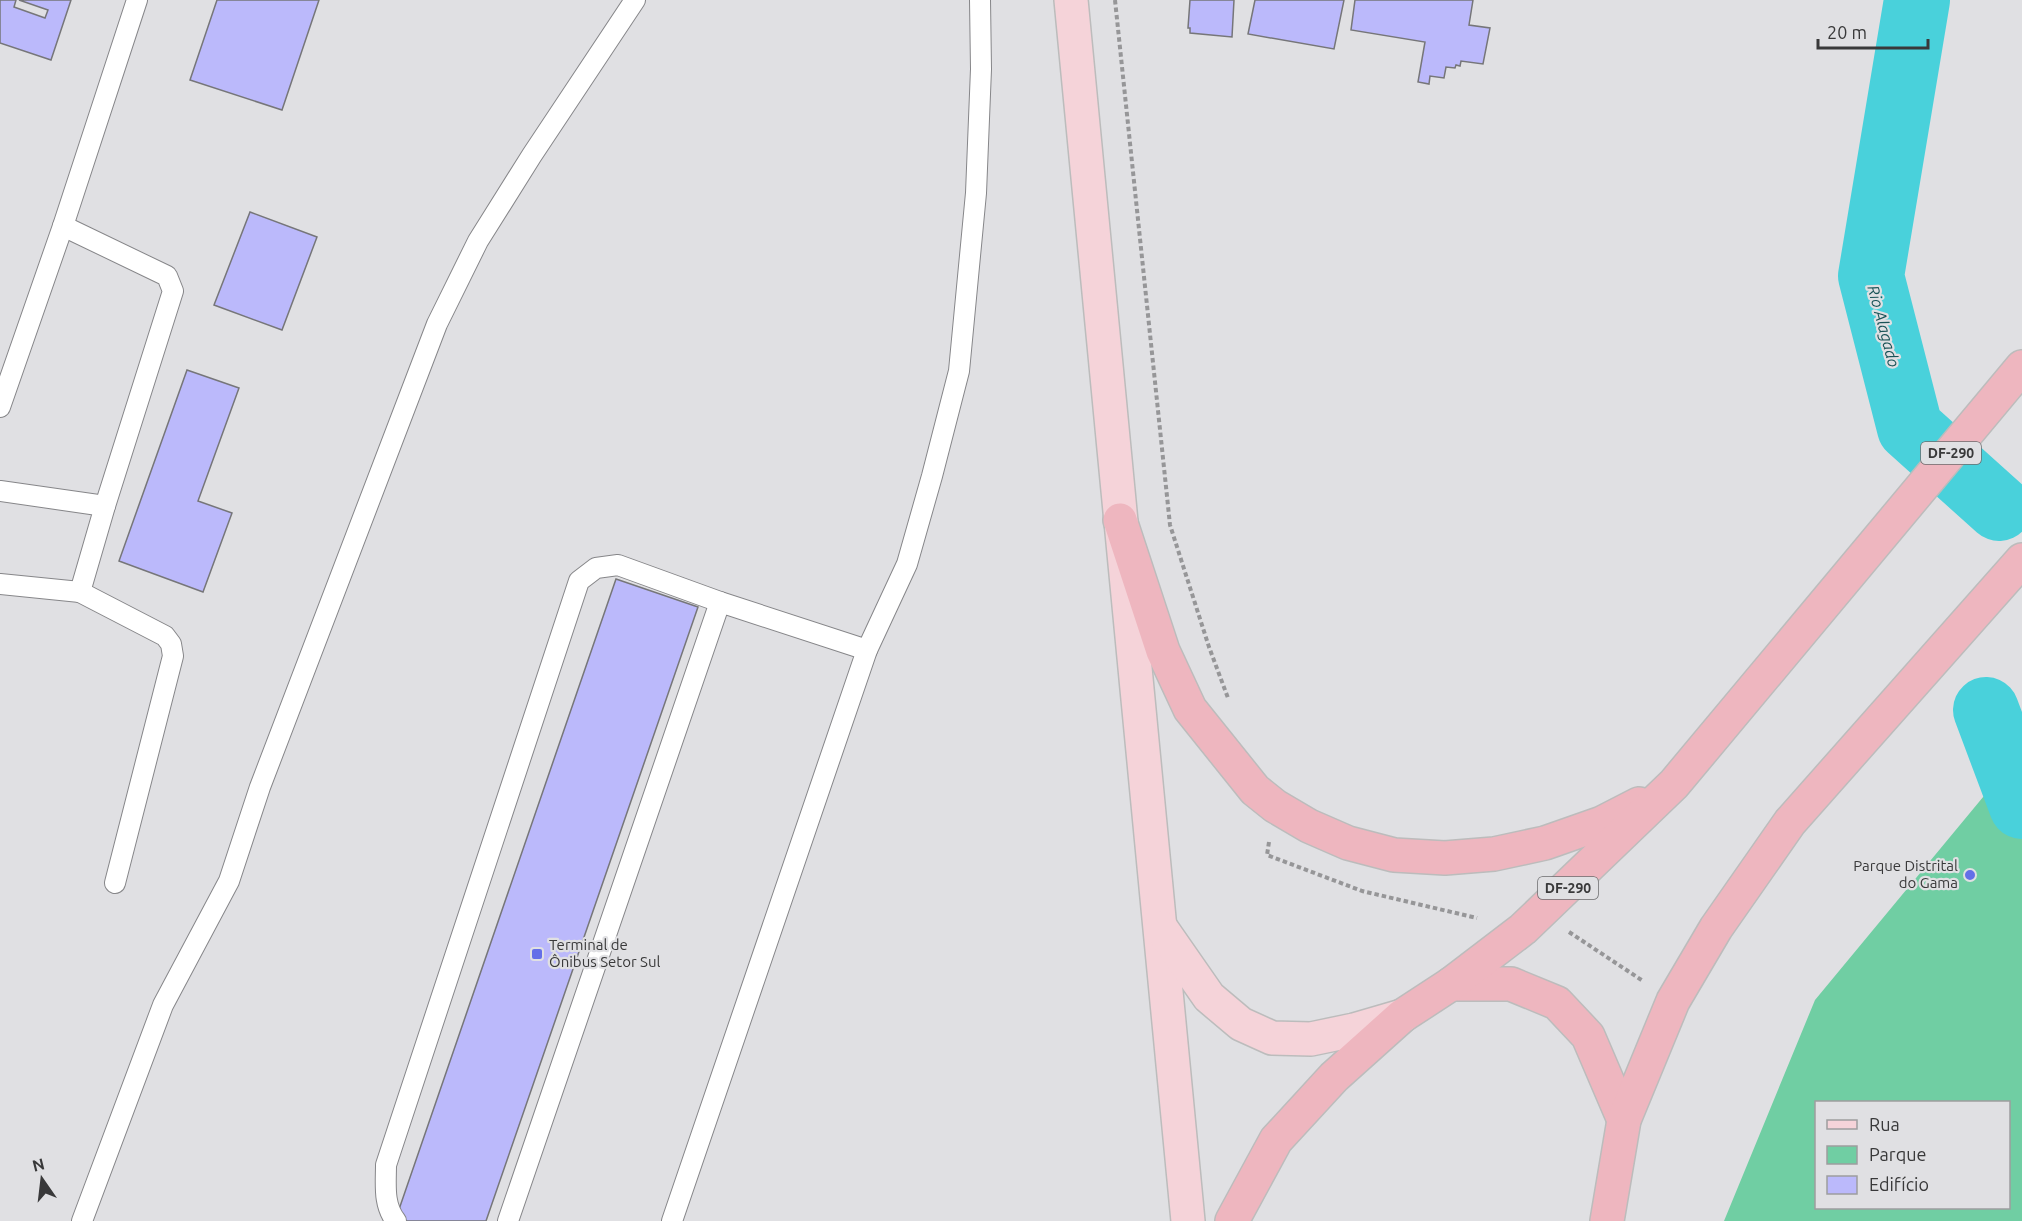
<svg xmlns="http://www.w3.org/2000/svg" width="2022" height="1221" font-family="Ubuntu,sans-serif">
	<style>
		.green { fill: #70cea3; fill-rule: evenodd }
		.lines { fill: none; stroke-linecap: round; stroke-linejoin: round }
		.river { stroke: #49d1db; stroke-width: 66 }
		.building { fill: #bbb9fb; stroke: #767679; stroke-width: 1.5 }
		.lane-casing { stroke: #868689; stroke-width: 22 }
		.primary-casing { stroke: #bcbcbc; stroke-width: 36 }
		.highway-casing { stroke: #bcbcbc; stroke-width: 36 }
		.path { stroke: #969698; stroke-width: 4; stroke-dasharray: 4.5 3; stroke-linecap: butt }
		.lane { stroke: #fff; stroke-width: 20 }
		.primary { stroke: #f5d3d9; stroke-width: 33 }
		.highway { stroke: #eeb6bf; stroke-width: 33 }
		.poi-dot { fill: #646fe8; stroke: #e0e0e3; stroke-width: 2 }
		.labels { text-anchor: middle; stroke-width: 4.5; stroke-linejoin: round; paint-order: stroke }
		.shield { fill: #e0e0e3; stroke: #6b6b6d; stroke-width: 1.5 }
		.shield-label { font-size: 14px; font-weight: bold; fill: #39393a }
		.poi-label { font-size: 15px; fill: #39393a; stroke: #e0e0e3; text-anchor: end }
		.water-label { font-size: 16px; font-style: italic; fill: #1a5357; stroke: #e0e0e3 }
	</style>
	<rect width="100%" height="100%" fill="#e0e0e3"/>
	<!-- green -->
	<path class="green" d="M2022 750V1221H1724L1815 1000ZM1816 1102H2008V1208H1816Z"/>
	<g class="lines">
		<!-- river -->
		<g class="river">
			<path d="M1917 0 1871 276 1910 428 1999 508"/>
			<path d="M1986 710 2022 806"/>
		</g>
	</g>
	<!-- building -->
	<g class="building">
		<path d="M0 0H16L14 7 45 18 48 10 19 0H71L51 60 0 43Z"/>
		<path d="M217 0H319L282 110 190 80Z"/>
		<path d="M1190 0H1234L1232 37 1190 33V28H1188Z"/>
		<path d="M1255 0H1344L1334 49 1248 34Z"/>
		<path d="M1355 0H1473L1469 25 1490 28 1483 64 1461 61 1460 66 1456 65 1455 68 1446 67 1444 78 1430 76 1429 84 1418 82 1425 42 1351 30Z"/>
		<path d="M250 212 317 237 282 330 214 305Z"/>
		<path d="M187 370 239 388 198 501 232 513 203 592 119 561Z"/>
		<path d="M616 579 698 607 486 1221H395Z"/>
	</g>
	<g class="lines">
		<!-- lane casing -->
		<g class="lane-casing">
			<g id="lane">
				<path d="M0 407 63 226 137 0"/>
				<path d="M0 491 105 506"/>
				<path d="M0 584 80 592 105 506 173 291 167 276 63 226"/>
				<path d="M80 592 165 636 171 644 173 656 115 883"/>
				<path d="M82 1221 163 1005 229 881 260 787 437 324 478 241 532 155 635 0"/>
				<path d="M396 1221C383 1205 386 1184 386 1165L579 581 596 568 618 565 720 602"/>
				<path d="M508 1221 720 602 867 650"/>
				<path d="M672 1221 867 650 907 564 932 476 959 371 976 193 981 69 980 0"/>
			</g>
		</g>
		<!-- primary casing -->
		<g class="primary-casing">
			<g id="primary">
				<path d="M1071 0 1188 1221"/>
				<path d="M1161 928 1209 997 1241 1024 1272 1038 1311 1039 1354 1030 1402 1016"/>
			</g>
		</g>
		<!-- highway casing -->
		<g class="highway-casing">
			<g id="highway">
				<path d="M1120 520 1163 651 1190 709 1255 790 1275 806 1309 826 1348 843 1394 855 1445 858 1494 854 1545 843 1602 823 1639 804"/>
				<path d="M1451 984H1511L1557 1003 1588 1036 1624 1120"/>
				<path d="M1232 1221 1276 1140 1334 1077 1402 1016 1451 984 1523 929 1674 784 2022 367"/>
				<path d="M1607 1221 1624 1120 1673 1001 1716 928 1790 822 2022 560"/>
			</g>
		</g>
		<!-- path -->
		<g class="path">
			<path d="M1115 0 1170 525 1209 647 1228 698"/>
			<path d="M1269 842 1267 855 1362 891 1477 918"/>
			<path d="M1569 932 1643 981"/>
		</g>
		<!-- lane -->
		<use href="#lane" class="lane"/>
		<!-- primary -->
		<use href="#primary" class="primary"/>
		<!-- highway -->
		<use href="#highway" class="highway"/>
	</g>
	<!-- markers -->
	<g class="poi-dot">
		<circle cx="1970" cy="875" r="6"/>
		<rect x="531" y="948" width="12" height="12" rx="3"/>
	</g>
	<g class="labels">
		<!-- shield labels -->
		<g class="shield">
			<rect x="1921" y="442" width="60" height="22" rx="4.5"/>
			<rect x="1538" y="877" width="60" height="22" rx="4.5"/>
		</g>
		<g class="shield-label">
			<text x="1951" y="458">DF-290</text>
			<text x="1568" y="893">DF-290</text>
		</g>
		<!-- poi labels -->
		<g class="poi-label">
			<text x="1958" y="871">Parque Distrital<tspan x="1958" dy="17">do Gama</tspan></text>
			<text x="549" y="950" text-anchor="start">Terminal de<tspan x="549" dy="17">Ônibus Setor Sul</tspan></text>
		</g>
		<!-- water labels -->
		<g class="water-label">
			<text transform="translate(1884 326) rotate(75)" y="6">Rio Alagado</text>
		</g>
	</g>
	<!-- legend -->
	<rect x="1815" y="1101" width="195" height="108" fill="#e0e0e3" stroke="#9d9d9f" stroke-width="1.5"/>
	<rect x="1827" y="1120" width="30" height="9" fill="#f5d3d9" stroke="#9d9d9f" stroke-width="1.5"/>
	<text x="1869" y="1131" font-size="18" fill="#39393a">Rua</text>
	<rect x="1827" y="1146" width="30" height="18" fill="#70cea3" stroke="#9d9d9f" stroke-width="1.5"/>
	<text x="1869" y="1161" font-size="18" fill="#39393a">Parque</text>
	<rect x="1827" y="1176" width="30" height="18" fill="#bbb9fb" stroke="#9d9d9f" stroke-width="1.5"/>
	<text x="1869" y="1191" font-size="18" fill="#39393a">Edifício</text>
	<!-- north arrow -->
	<g transform="translate(42 1179) rotate(346)" stroke="#e0e0e3" stroke-width="4.5" paint-order="stroke">
	<path d="M0-4.5L10 22L0 15L-10 22Z" fill="#39393a"/>
	<text y="-9" font-size="16" font-weight="bold" text-anchor="middle" fill="#39393a">N</text>
	</g>
	<!-- scale -->
	<path d="M1818 39v9h110v-9" fill="none" stroke="#39393a" stroke-width="3"/>
	<text x="1827" y="39" font-size="18" fill="#39393a" stroke="#e0e0e3" stroke-width="4.5" paint-order="stroke">20 m</text>
</svg>
